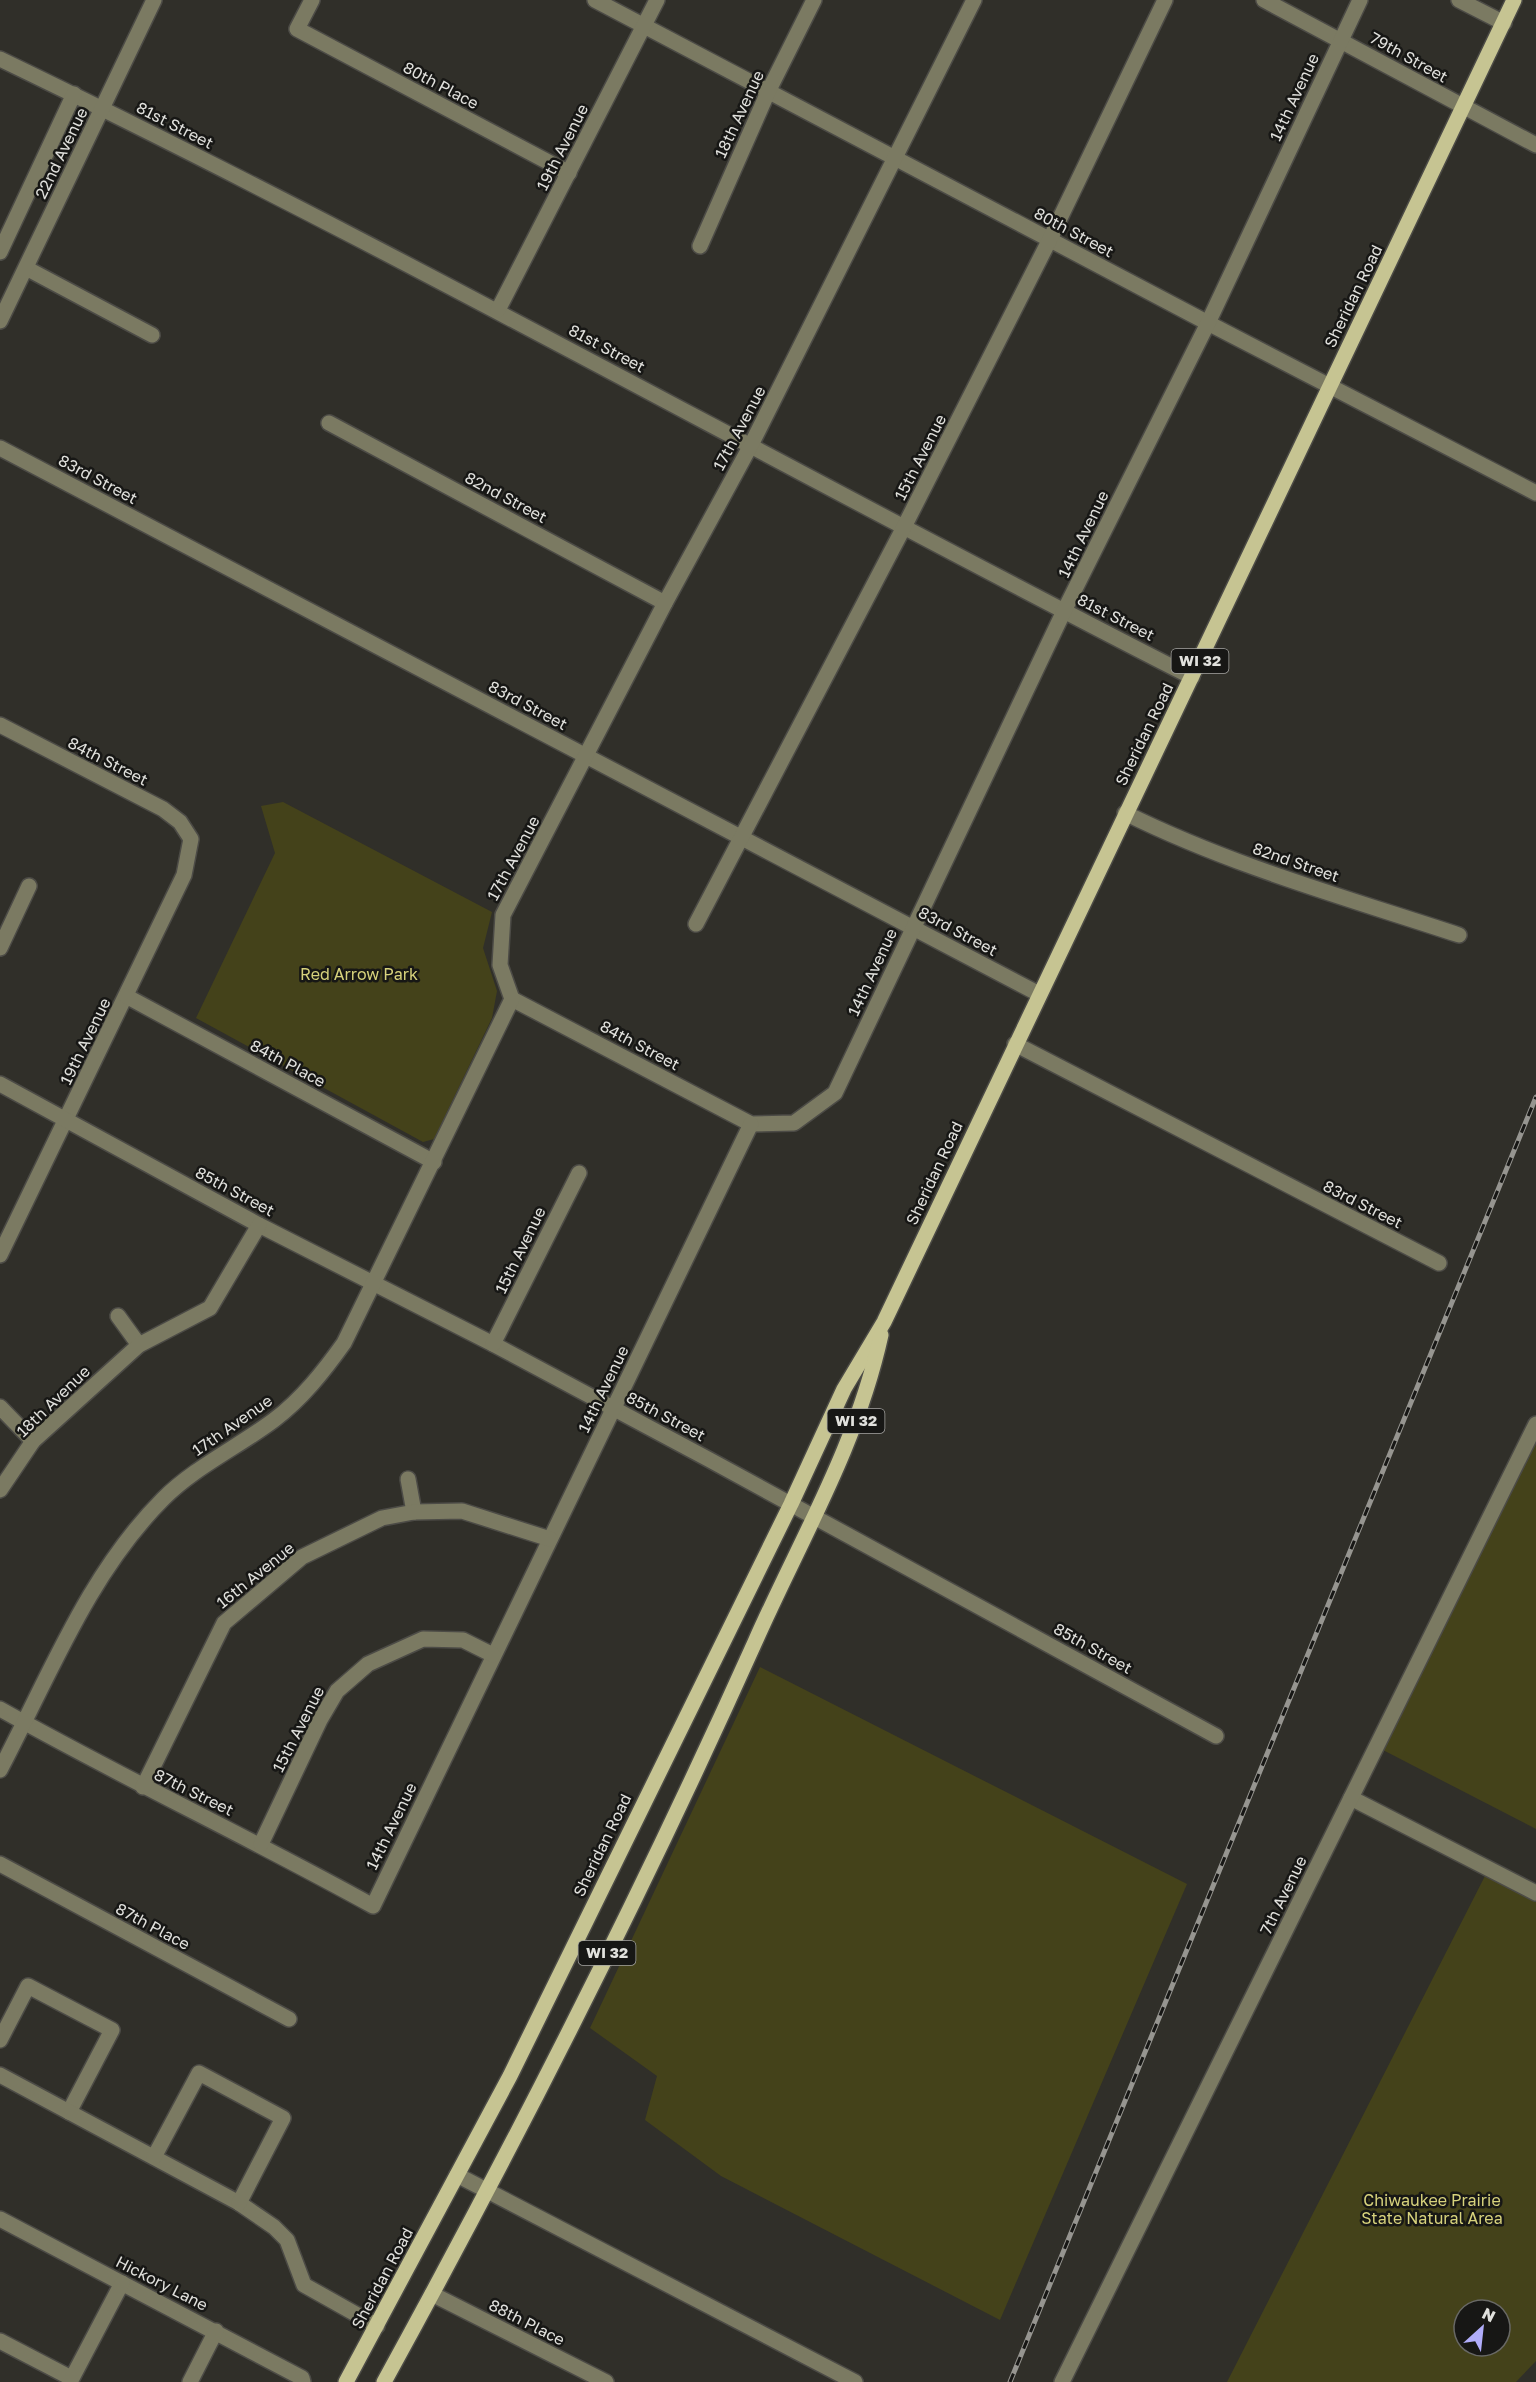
<svg xmlns="http://www.w3.org/2000/svg" width="1536" height="2382" font-family="'Golos Text',sans-serif">
	<style>
		.green { fill: #44421a; fill-rule: evenodd }
		.lines { fill: none; stroke-linecap: round; stroke-linejoin: round }
		.minor-casing { stroke: #4c4b46; stroke-width: 18 }
		.major-casing { stroke: #4c4b46; stroke-width: 18 }
		.minor { stroke: #7b7a62; stroke-width: 15 }
		.major { stroke: #c6c492; stroke-width: 15 }
		.rail-casing { stroke: #969590; stroke-width: 5 }
		.rail { stroke: #171715; stroke-width: 3; stroke-dasharray: 9; stroke-linecap: butt }
		.labels { text-anchor: middle; stroke-width: 5; stroke-linejoin: round; paint-order: stroke }
		.shield { fill: #171715; stroke: #a4a4a1; stroke-width: 1.5 }
		.shield-label { font-size: 15px; font-weight: bold; fill: #e1e1dd }
		.street-label { font-size: 16px; fill: #e1e1dd; stroke: #171715 }
		.park-label { font-size: 16px; fill: #d7d27c; stroke: #171715 }
	</style>
	<rect width="100%" height="100%" fill="#302f29"/>
	<!-- green -->
	<g class="green">
		<path d="M283 802 492 912 483 948 497 991 492 1018 434 1139 423 1142 196 1018 275 853 261 806Z"/>
		<path d="M1536 1432V1829L1381 1749Z"/>
		<path d="M760 1667 1187 1884 1000 2320 721 2176 645 2120 657 2076 590 2028Z"/>
		<path d="M1485 1876 1536 1902V2361L1516 2382H1227ZM1464 2310H1500V2346H1464Z"/>
	</g>
	<g class="lines">
		<!-- minor casing -->
		<g class="minor-casing">
			<g id="minor">
				<path d="M312 0 297 29 569 173"/>
				<path d="M595 0 1208 323 1536 493"/>
				<path d="M1264 0 1536 145"/>
				<path d="M1459 0 1504 23"/>
				<path d="M0 59C403 253 793 474 1192 677"/>
				<path d="M700 246 768 92 814 0"/>
				<path d="M0 252 74 94"/>
				<path d="M26 268 152 335"/>
				<path d="M498 310 657 0"/>
				<path d="M0 321 154 0"/>
				<path d="M329 423 665 603"/>
				<path d="M0 448 1039 994"/>
				<path d="M0 725 163 809 180 822 191 839 184 875 0 1255"/>
				<path d="M1125 813C1232 866 1347 898 1459 935"/>
				<path d="M696 924 904 527 1050 239 1165 0"/>
				<path d="M0 948 29 886"/>
				<path d="M126 996 434 1162"/>
				<path d="M512 999 751 1124 794 1123 835 1093 1064 611 1208 323 1360 0"/>
				<path d="M1015 1044 1439 1263"/>
				<path d="M0 1084 259 1225 493 1344 708 1459 1216 1736"/>
				<path d="M118 1316 139 1345"/>
				<path d="M493 1344 579 1173"/>
				<path d="M0 1407 33 1441"/>
				<path d="M408 1479 414 1512"/>
				<path d="M0 1490 33 1441 139 1345 210 1308 259 1225"/>
				<path d="M0 1709C123 1778 250 1838 373 1906L751 1124"/>
				<path d="M0 1770C49 1677 88 1574 163 1499 195 1467 238 1447 274 1420 302 1399 324 1371 344 1343L512 999 500 965 503 915 665 603 751 445 974 0"/>
				<path d="M143 1787 224 1623 302 1557 382 1518 414 1512 462 1511 550 1539"/>
				<path d="M1351 1798 1536 1893"/>
				<path d="M261 1844 320 1720 337 1691 368 1664 423 1639 463 1640 493 1655"/>
				<path d="M0 1864 289 2019"/>
				<path d="M0 2040 28 1986 112 2030 69 2112"/>
				<path d="M0 2075 239 2203 274 2227 287 2240 304 2285 377 2326"/>
				<path d="M154 2157 199 2073 283 2118 239 2203"/>
				<path d="M457 2175 855 2382"/>
				<path d="M0 2219 302 2378 303 2382"/>
				<path d="M432 2294 606 2382"/>
				<path d="M0 2341 71 2378"/>
				<path d="M70 2382 122 2283"/>
				<path d="M190 2382 216 2331"/>
				<path d="M1062 2382 1536 1424"/>
			</g>
		</g>
		<!-- major casing -->
		<g class="major-casing">
			<g id="major">
				<path d="M346 2382 510 2076 791 1504 844 1389 884 1322 1514 0"/>
				<path d="M384 2382C517 2140 642 1894 755 1642 801 1538 856 1448 881 1335"/>
			</g>
		</g>
		<!-- minor -->
		<use href="#minor" class="minor"/>
		<!-- major -->
		<use href="#major" class="major"/>
		<!-- rail casing -->
		<g class="rail-casing">
			<path id="rail" d="M1010 2382 1536 1097"/>
		</g>
		<!-- rail -->
		<use href="#rail" class="rail"/>
	</g>
	<g class="labels">
		<!-- shield labels -->
		<g class="shield">
			<rect x="1171.5" y="649" width="57" height="24" rx="4.5"/>
			<rect x="827.5" y="1409" width="57" height="24" rx="4.5"/>
			<rect x="578.5" y="1941" width="57" height="24" rx="4.5"/>
		</g>
		<g class="shield-label">
			<text x="1200" y="666">WI 32</text>
			<text x="856" y="1426">WI 32</text>
			<text x="607" y="1958">WI 32</text>
		</g>
		<!-- street labels -->
		<g class="street-label">
			<text transform="translate(1409 57) rotate(29)" y="6">79th Street</text>
			<text transform="translate(441 85) rotate(28)" y="6">80th Place</text>
			<text transform="translate(1294 97) rotate(-65)" y="6">14th Avenue</text>
			<text transform="translate(739 114) rotate(-65)" y="6">18th Avenue</text>
			<text transform="translate(175 125) rotate(27)" y="6">81st Street</text>
			<text transform="translate(562 147) rotate(-63)" y="6">19th Avenue</text>
			<text transform="translate(61 153) rotate(-64)" y="6">22nd Avenue</text>
			<text transform="translate(1074 232) rotate(28)" y="6">80th Street</text>
			<text transform="translate(1353 296) rotate(-64)" y="6">Sheridan Road</text>
			<text transform="translate(607 348) rotate(28)" y="6">81st Street</text>
			<text transform="translate(739 428) rotate(-62)" y="6">17th Avenue</text>
			<text transform="translate(920 457) rotate(-63)" y="6">15th Avenue</text>
			<text transform="translate(98 479) rotate(28)" y="6">83rd Street</text>
			<text transform="translate(506 497) rotate(28)" y="6">82nd Street</text>
			<text transform="translate(1083 534) rotate(-64)" y="6">14th Avenue</text>
			<text transform="translate(1116 617) rotate(27)" y="6">81st Street</text>
			<text transform="translate(528 705) rotate(28)" y="6">83rd Street</text>
			<text transform="translate(1144 734) rotate(-64)" y="6">Sheridan Road</text>
			<text transform="translate(108 761) rotate(27)" y="6">84th Street</text>
			<text transform="translate(513 858) rotate(-62)" y="6">17th Avenue</text>
			<text transform="translate(1296 862) rotate(19)" y="6">82nd Street</text>
			<text transform="translate(958 931) rotate(28)" y="6">83rd Street</text>
			<text transform="translate(872 972) rotate(-65)" y="6">14th Avenue</text>
			<text transform="translate(85 1041) rotate(-64)" y="6">19th Avenue</text>
			<text transform="translate(640 1045) rotate(28)" y="6">84th Street</text>
			<text transform="translate(288 1063) rotate(28)" y="6">84th Place</text>
			<text transform="translate(934 1173) rotate(-65)" y="6">Sheridan Road</text>
			<text transform="translate(235 1191) rotate(28)" y="6">85th Street</text>
			<text transform="translate(1363 1204) rotate(27)" y="6">83rd Street</text>
			<text transform="translate(520 1250) rotate(-64)" y="6">15th Avenue</text>
			<text transform="translate(603 1389) rotate(-64)" y="6">14th Avenue</text>
			<text transform="translate(53 1401) rotate(-44)" y="6">18th Avenue</text>
			<text transform="translate(666 1416) rotate(28)" y="6">85th Street</text>
			<text transform="translate(232 1425) rotate(-35)" y="6">17th Avenue</text>
			<text transform="translate(255 1575) rotate(-39)" y="6">16th Avenue</text>
			<text transform="translate(1093 1648) rotate(29)" y="6">85th Street</text>
			<text transform="translate(298 1729) rotate(-63)" y="6">15th Avenue</text>
			<text transform="translate(194 1792) rotate(26)" y="6">87th Street</text>
			<text transform="translate(391 1826) rotate(-64)" y="6">14th Avenue</text>
			<text transform="translate(602 1845) rotate(-64)" y="6">Sheridan Road</text>
			<text transform="translate(1283 1895) rotate(-64)" y="6">7th Avenue</text>
			<text transform="translate(153 1926) rotate(28)" y="6">87th Place</text>
			<text transform="translate(382 2278) rotate(-62)" y="6">Sheridan Road</text>
			<text transform="translate(162 2283) rotate(27)" y="6">Hickory Lane</text>
			<text transform="translate(527 2322) rotate(27)" y="6">88th Place</text>
		</g>
		<!-- park labels -->
		<g class="park-label">
			<text x="359" y="980">Red Arrow Park</text>
			<text x="1432" y="2206">Chiwaukee Prairie<tspan x="1432" dy="18">State Natural Area</tspan></text>
		</g>
	</g>
	<!-- north arrow -->
	<g transform="translate(1482 2328) rotate(27)"><circle r="28" fill="#171715" stroke="#686865" stroke-width="1.5"/>
	<path d="M0-4.5L10 22L0 15L-10 22Z" fill="#b1adfa"/>
	<text y="-9" font-size="16" font-weight="bold" text-anchor="middle" fill="#e1e1dd">N</text>
	</g>
</svg>
